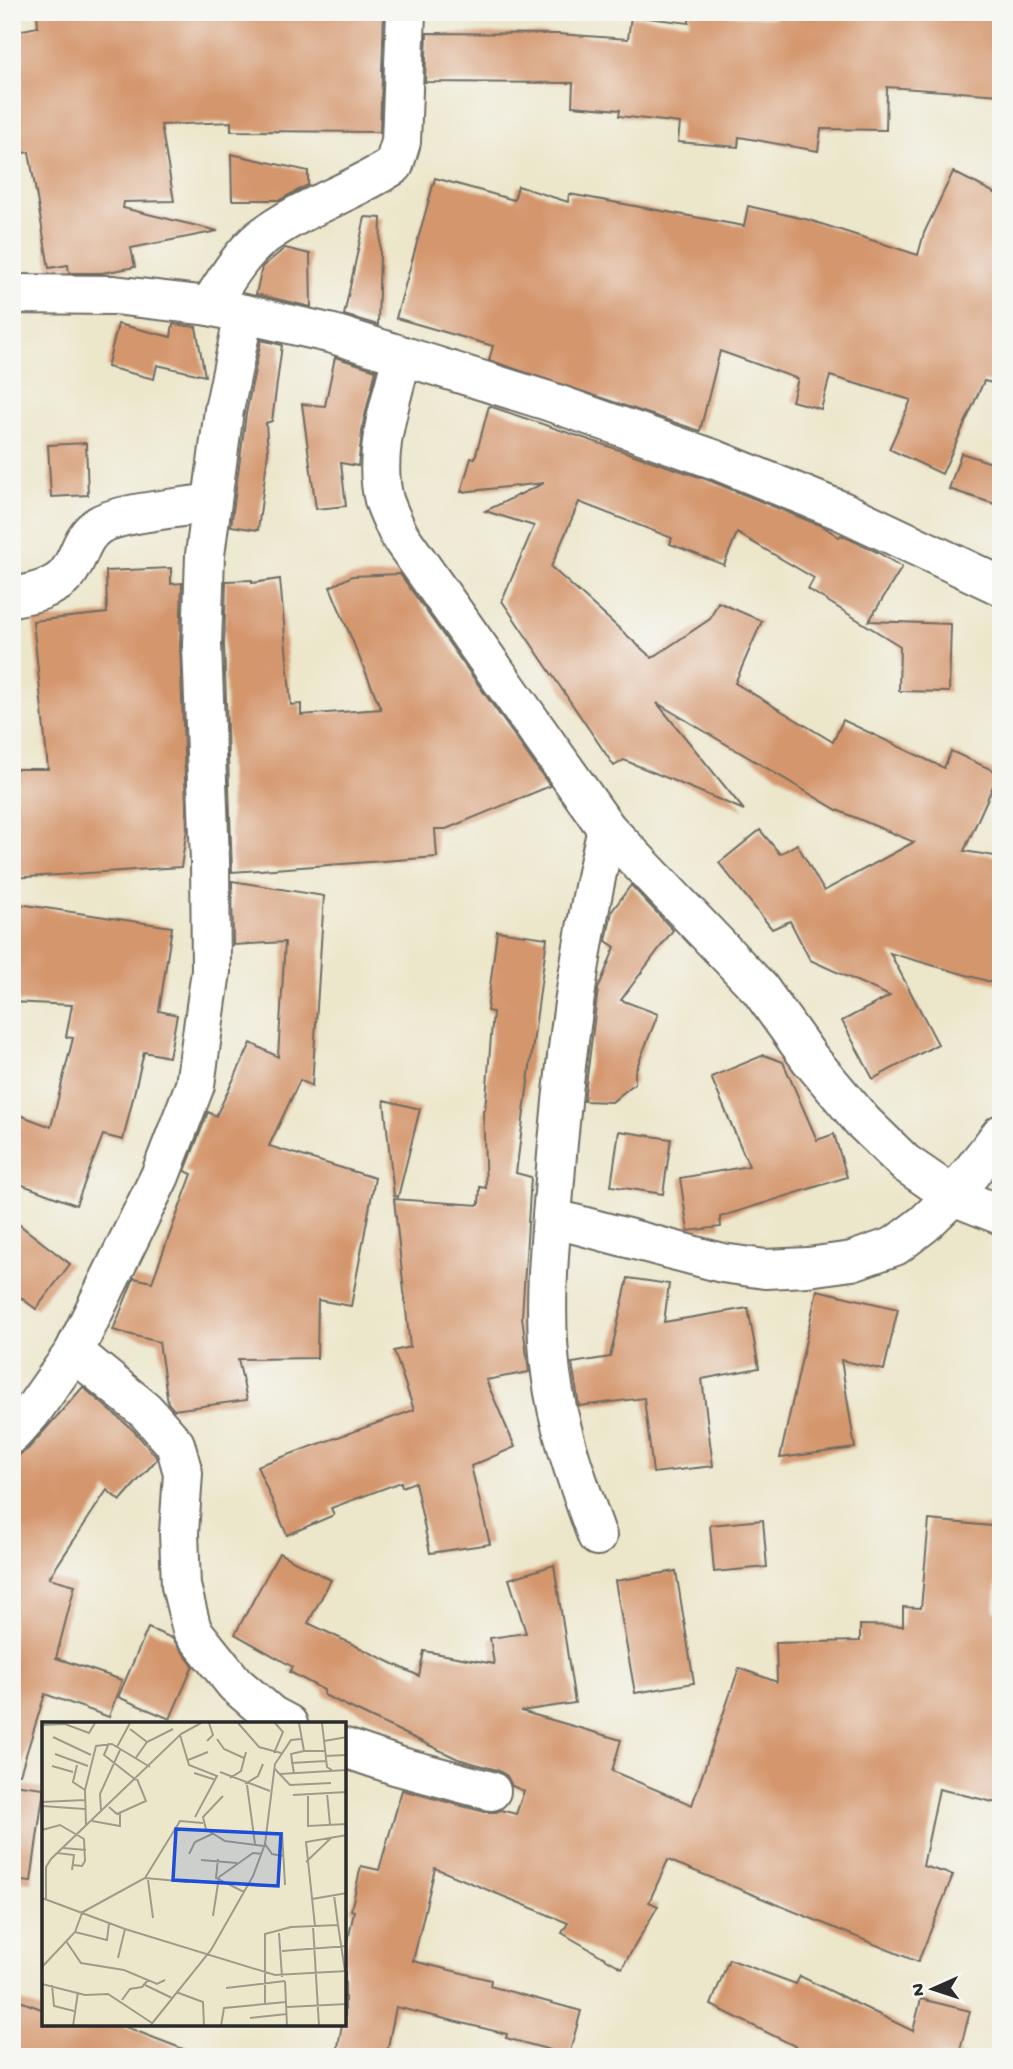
<svg xmlns="http://www.w3.org/2000/svg" width="1013" height="2069" font-family="'Gochi Hand',sans-serif">
	<style>
		.building { fill: #d4966d }
		.lines { fill: none; stroke-linecap: round; stroke-linejoin: round }
		.minor-casing { stroke: #6f6c63; stroke-width: 42 }
		.minor { stroke: #fff; stroke-width: 38 }
		.inset-road { fill: none; stroke: #9f9b8a; stroke-width: 2 }
		.view { fill: #1d4ed8; fill-opacity: 0.15; stroke: #1d4ed8; stroke-width: 3.5 }
		.inset-edge { fill: none; stroke: #2b2b2b; stroke-width: 3.5 }
	</style>
	<rect width="100%" height="100%" fill="#f6f6f2"/>
	<filter id="ink" filterUnits="userSpaceOnUse"><feTurbulence type="fractalNoise" baseFrequency=".0143" numOctaves="2"/><feDisplacementMap in="SourceGraphic" scale="14" xChannelSelector="R" yChannelSelector="G"/><feConvolveMatrix kernelMatrix="1 2 1 2 8 2 1 2 1" color-interpolation-filters="sRGB"/></filter>
	<filter id="wash" filterUnits="userSpaceOnUse"><feTurbulence type="fractalNoise" baseFrequency=".00686" numOctaves="4" result="noise"/><feDisplacementMap in="SourceGraphic" scale="28" xChannelSelector="R" yChannelSelector="G"/><feGaussianBlur stdDeviation="1.57" result="paint"/><feColorMatrix in="noise" values="0 0 0 0 0 0 0 0 0 0 0 0 0 0 0 0 0 1.4 0 .05"/><feComposite in="paint" operator="in"/></filter>
	<g filter="url(#wash)">
		<rect width="100%" height="100%" fill="#ece6ca"/>
		<g id="blocks">
			<!-- building -->
			<g class="building">
				<path d="M37 12H384L380 132 231 131V122L161 125 174 201 124 202 123 208 218 231 131 248 135 267 102 273H69L68 265 49 268 29 152 12 155V32L38 27Z"/>
				<path d="M690 12 775 18V12H1001V95L887 87 886 130 821 129 818 151 739 137 738 147 678 142 680 123 619 116 620 110 572 106 573 83 425 82 427 33 558 34 628 39 631 16 689 23Z"/>
				<path d="M231 154 308 171V185L280 200H232Z"/>
				<path d="M953 172 1001 196V385L984 381 942 474 889 449 911 400 830 376 821 409 792 401 798 379 720 351 700 431 489 360 493 346 396 318 435 178 514 200 518 186 568 202 569 194 744 226 748 206 809 220 918 255 924 233Z"/>
				<path d="M365 217 381 218 378 325 344 315Z"/>
				<path d="M285 248 310 254 311 307 256 294 262 267Z"/>
				<path d="M118 324 171 337 173 324 196 327 205 376 157 365 154 379 107 367Z"/>
				<path d="M261 340 282 345 272 421 266 423 268 452 258 530 231 526 246 414Z"/>
				<path d="M335 357 376 370 363 424 358 466 341 463 346 506 316 509 302 404 325 406Z"/>
				<path d="M489 406 708 480 824 527 839 537 841 535 877 552 902 567 869 621 951 624 949 692 899 691 900 646 808 589 814 578 737 533 724 565 670 544 672 538 579 502 551 567 652 658 710 619 718 602 762 621 735 683 833 742 843 720 944 768 951 751 999 773 964 851 1001 857V985L890 953 938 1044 873 1079 842 1021 890 996 810 960 790 921 772 929 719 863 760 830 780 854 797 844 824 891 914 842 837 810 657 703 744 810 624 760 614 766 502 601 534 526 485 511 544 483 461 492 471 458H475Z"/>
				<path d="M86 443 88 495 51 497 48 445Z"/>
				<path d="M961 453 1001 466V506L949 489Z"/>
				<path d="M171 568V584L182 583 180 646 187 829 181 867 12 878V769H48L33 621 107 613 106 571Z"/>
				<path d="M400 574 550 786 446 829H435L437 857 232 872 224 645 226 581 252 580V583L280 579 291 705 301 704V715L381 709 330 587 352 576Z"/>
				<path d="M232 881 324 896 312 1086 300 1080 269 1146 375 1178 351 1306 318 1300 317 1358 238 1359 247 1400 174 1410 168 1403 159 1342 113 1330 134 1278 152 1282 192 1174 185 1171 208 1112 216 1116 251 1043 278 1057 285 942 233 945Z"/>
				<path d="M631 885 673 930 621 1000 658 1014 635 1072V1083L612 1102 584 1101 598 989 615 947 606 941 612 911Z"/>
				<path d="M12 903 172 927 159 1011 177 1015 169 1057 144 1052 123 1140 103 1135 76 1205 12 1181V1112L51 1127 73 1038 66 1037 72 1005 12 1002Z"/>
				<path d="M497 931 547 938 516 1173 531 1177 522 1317 529 1372 486 1380 515 1447 471 1466 490 1544 430 1553 415 1482 402 1487 401 1482 331 1508 334 1515 287 1535 257 1466 414 1410 394 1351 410 1347 394 1199 479 1205 480 1187 486 1188 483 1110H485L493 1012 487 1011Z"/>
				<path d="M764 1055 783 1062 817 1140 834 1134 847 1177 720 1217 721 1227 688 1231 680 1178 749 1166 711 1077Z"/>
				<path d="M384 1100 420 1109 398 1197 394 1196Z"/>
				<path d="M619 1131 671 1139 663 1194 611 1186Z"/>
				<path d="M12 1219 70 1264 36 1309 12 1291Z"/>
				<path d="M628 1278 669 1284 664 1322 748 1308 759 1368 702 1379 713 1466 653 1473 644 1398 579 1406 572 1363 610 1357Z"/>
				<path d="M817 1290 898 1309 884 1370 841 1360 855 1448 780 1458Z"/>
				<path d="M83 1387 133 1430 155 1455 157 1459 120 1501 107 1490 49 1578 75 1585 56 1658 122 1680 109 1717 45 1694 20 1774 12 1773V1455H19L28 1449Z"/>
				<path d="M763 1520 767 1567 714 1572 710 1525Z"/>
				<path d="M929 1520 1001 1527 994 1611 1001 1612V1804L939 1789 923 1866 953 1875 918 1962 668 1860 649 1902 658 1906 622 1968 562 1933 568 1923 435 1868 413 1961 491 1980 490 1986 581 2011 569 2055 506 2038 507 2034 396 2007 386 2057H336L342 2025H345V1956L354 1911 351 1910 361 1866 379 1870 402 1790 485 1812H496L501 1810 516 1814 524 1791 512 1786 507 1776 497 1770 458 1759 324 1695V1690L290 1672 293 1667 235 1634 279 1553 331 1580 308 1623 419 1676 424 1651 494 1664 490 1638 526 1633 509 1579 554 1565 575 1703 521 1711 621 1740 612 1771 692 1805 739 1668 777 1682 776 1643 860 1641V1625L903 1626V1607L921 1608Z"/>
				<path d="M676 1571 694 1683 635 1693 615 1581Z"/>
				<path d="M148 1628 172 1638 193 1666 170 1719 118 1697Z"/>
				<path d="M12 1784 44 1788 31 1882 12 1880Z"/>
				<path d="M729 1959 796 1984 800 1976 913 2031 921 1999 970 2011 959 2054 966 2057H817L711 2005Z"/>
				<path d="M12 1998 44 2010V2025H121L196 2054V2057H12Z"/>
			</g>
		</g>
	</g>
	<g filter="url(#ink)">
		<use href="#blocks" fill-opacity="0" stroke="#6f6c63" stroke-width="2"/>
		<g class="lines">
			<!-- minor casing -->
			<g class="minor-casing">
				<g id="minor">
					<path d="M12 294 114 295 209 306 333 334 548 401 716 460 842 511 1001 586"/>
					<path d="M209 306C224 283 239 256 261 238 301 207 352 193 394 165L401 142 406 12"/>
					<path d="M402 356C391 402 372 453 384 500 388 512 394 524 399 535L607 829 760 989 810 1059 863 1122 905 1163 953 1196 1001 1215"/>
					<path d="M12 597C30 594 55 589 67 574 80 558 80 537 99 525 121 512 184 508 211 503"/>
					<path d="M552 1218 722 1263 765 1269 808 1267 852 1261 895 1246 924 1224 953 1196 1001 1134"/>
					<path d="M74 1352 146 1411 175 1444 183 1473 179 1533 181 1586 192 1630 235 1684 271 1715 288 1724"/>
					<path d="M12 1434 31 1413 74 1352 160 1176 195 1085 211 971 210 861 202 645 205 555 224 410 244 314"/>
					<path d="M597 1536C578 1483 558 1429 551 1373 543 1313 549 1251 554 1192 563 1070 578 948 607 829"/>
					<path d="M345 1748 398 1766 491 1791"/>
				</g>
			</g>
			<!-- minor -->
			<use href="#minor" class="minor"/>
		</g>
	</g>
	<!-- overview -->
	<g transform="translate(42 1722)">
		<rect width="304" height="304" fill="#ece6ca"/>
		<path class="inset-road" d="M196 1 217 25 239 31M257 1 262 29H283M280 1 285 45 291 49M0 3 23 2 47 11 53 1M88 7 105 20M138 13 147 43 175 54 153 95M11 15 49 33M175 17 182 27 202 36M165 19 171 13 167 1M282 19 305 15M67 21 62 33 94 58M75 25 88 1M232 31 241 10 233 1M13 32 46 44M283 34 305 33M93 37 105 20 131 7M146 38 166 30M249 41 284 39M35 43 31 60 43 68M10 44 31 50M232 46 248 63 289 61M178 50 228 69M152 51 174 58M238 52 305 48M252 52 249 32 262 29M188 56 199 49 204 30M203 62 216 54 221 42M205 63 213 122M285 71 288 103M266 72V104L305 102M251 73 305 70M181 74 161 95 164 107 183 119 222 124M0 80 43 78M0 84 43 87M67 85 75 92 104 79 95 57M59 89 58 72 78 28M50 99 78 104V90M44 103 43 68 54 24 70 22 108 45M0 108 18 103 42 117 43 139 40 144 31 143M240 110 243 163M223 122 230 132 241 134M21 126 44 128M15 131 32 133 30 148M147 132 153 120 170 112M176 137 174 156 202 170M159 138 195 141M264 140 289 116M103 156 147 160M106 158 111 196M292 173 296 203M0 176 83 207 233 253 305 249M4 177V145L9 137 139 12 159 1M270 177 305 171M39 191 103 156 138 99 161 101M171 194 177 155 211 131 220 132M271 204 277 304M273 204 264 120 305 113M33 210 65 218 67 201M237 211 240 255M24 219 39 241 82 248 115 262 123 258M240 229 305 224M76 236 83 207M0 245 33 210 40 191M243 259 245 304M0 262 43 273 66 272 110 301M10 263 12 284 32 289M103 263 130 276M184 266 243 259M134 270 161 280 162 304M80 278 88 267 100 265 106 258M223 282V212L249 205 296 203 303 249M245 285 305 282M208 296 245 292M31 304 36 270M108 304 169 228 211 154 223 122 233 42 249 18 259 17M179 304 182 286 244 280"/>
		<path class="view" d="M134 107 239 112 236 164 131 158Z"/>
		<rect width="304" height="304" class="inset-edge"/>
	</g>
	<!-- margin -->
	<rect width="1013" height="2069" fill="none" stroke="#f6f6f2" stroke-width="42"/>
	<!-- north arrow -->
	<g transform="translate(933 1989) rotate(267)" stroke="#f6f6f2" stroke-width="5" paint-order="stroke">
	<path d="M0-5L12 26L0 18L-12 26Z" fill="#2b2b2b"/>
	<text y="-10" font-size="19" font-weight="bold" text-anchor="middle" fill="#2b2b2b">N</text>
	</g>
</svg>
